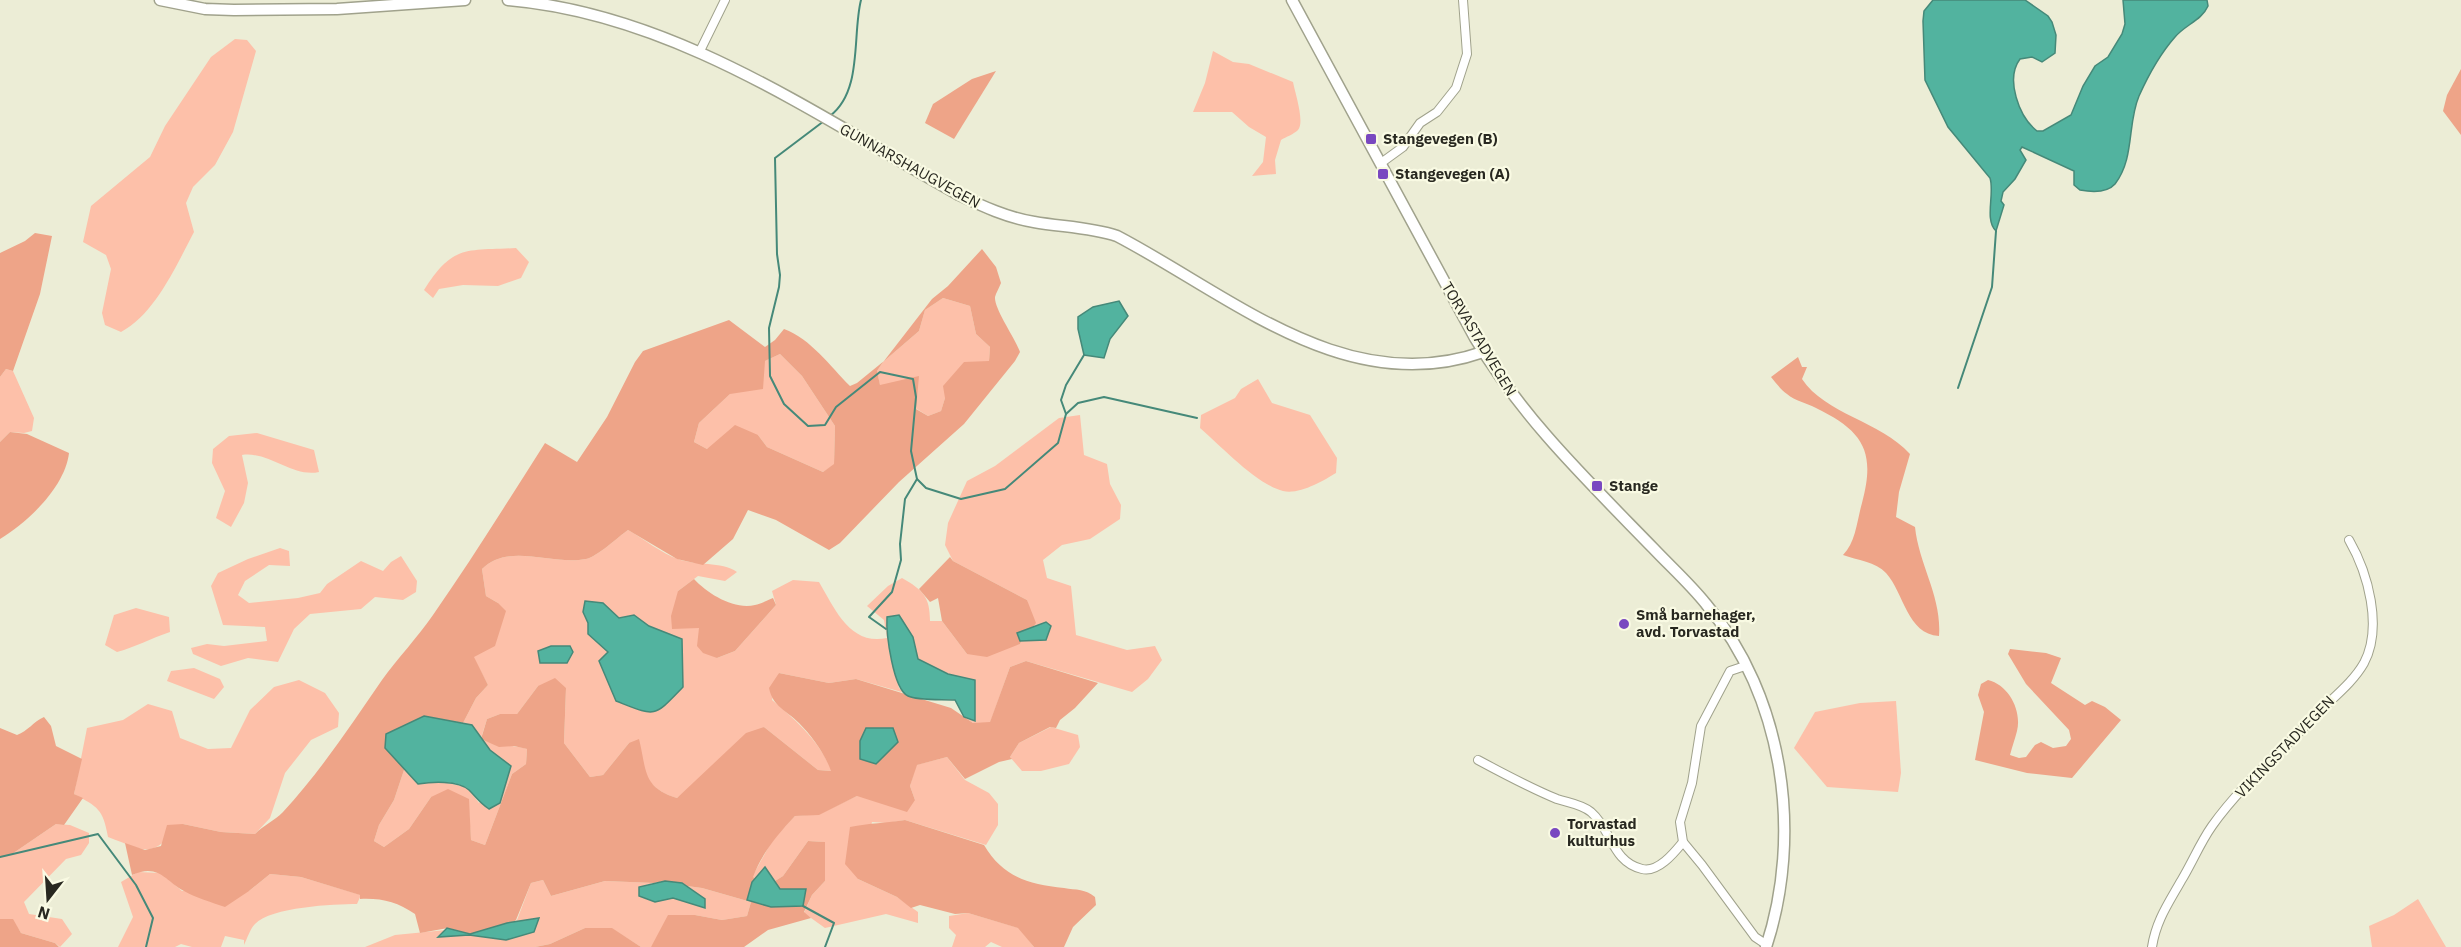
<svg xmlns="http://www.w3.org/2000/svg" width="2461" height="947" font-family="'IBM Plex Sans',sans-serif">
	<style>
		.green { fill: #fdc0a9; fill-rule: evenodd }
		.forest { fill: #eea488; fill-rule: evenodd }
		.water { fill: #52b39f; stroke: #458979; stroke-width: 1.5 }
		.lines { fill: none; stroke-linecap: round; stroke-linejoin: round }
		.stream { stroke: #458979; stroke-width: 2 }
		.minor-casing { stroke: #a0a28c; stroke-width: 10 }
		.secondary-casing { stroke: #a0a28c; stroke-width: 13 }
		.minor { stroke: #fff; stroke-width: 8 }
		.secondary { stroke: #fff; stroke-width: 10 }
		.poi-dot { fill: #7948c0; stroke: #f9fae3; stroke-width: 2 }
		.labels { text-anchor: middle; stroke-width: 4.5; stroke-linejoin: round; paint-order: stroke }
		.poi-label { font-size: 15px; font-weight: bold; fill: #282820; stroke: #f9fae3; text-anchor: start }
		.street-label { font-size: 15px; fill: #282820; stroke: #f9fae3 }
	</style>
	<rect width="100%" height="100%" fill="#ecedd6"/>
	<!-- green -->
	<g class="green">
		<path d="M235 39 247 40 256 51 233 132 215 165 193 187 186 203 194 232C176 266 155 314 121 332L105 325 102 313 111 269 106 255 83 242 91 206 150 157 165 126 211 57Z"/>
		<path d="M1213 51 1233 62 1249 64 1293 82C1295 93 1305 122 1298 130 1294 134 1286 137 1281 140L1275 160 1276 174 1252 176 1263 162 1266 137 1249 127 1232 112H1193L1205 83Z"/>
		<path d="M516 248 529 262 521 278 498 286 463 285 439 289 433 298 424 290C453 244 466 251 516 248Z"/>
		<path d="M943 298 970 306 976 334 990 347 989 361 945 398 941 411 928 416 880 386 877 371 883 362 919 331 925 310Z"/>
		<path d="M780 354 802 376 835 426 834 465 823 472 767 447 758 435 707 449 694 442 699 423 765 361Z"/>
		<path d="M6 369 13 371 34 418 32 431 24 433 10 432 0 442V377Z"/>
		<path d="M1258 379 1272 403 1310 415 1337 458 1336 473C1323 481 1299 495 1283 491 1256 484 1222 447 1200 428L1201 415 1235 398 1241 389Z"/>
		<path d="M1080 415 1084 455 1107 464 1110 484 1121 505 1120 519 1090 539 1062 545 1043 560 1047 578 1071 586 1076 635 1127 650 1155 646 1162 660 1148 679 1132 692 1026 661 1010 667 990 723H973L966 718 974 721 975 680 948 674 918 659 913 637 886 629 899 688 905 693 856 679 829 683 779 673 772 700C796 720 820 742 832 771L818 770 764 727 677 798C646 789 643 770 629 743L603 775 590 777 564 743 566 688 538 686 517 714H500L487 719 481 738 472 725 463 723 476 698 488 685 473 657 498 603 486 596 482 569C509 542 552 566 586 559 597 557 618 537 628 530 644 539 661 553 678 559 696 566 721 561 737 572L725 581 698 576 678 591 717 658 735 651 776 605 772 591 793 580 819 582C835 609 850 646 887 638L884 620 867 606 888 586 902 578C923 590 930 597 930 621H942L967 654 1020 644 1022 640H1046V622L1032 628 1027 600 953 561 945 545 948 523 967 481 995 466 1059 418ZM634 615 649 626 682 639 609 652 588 634V623Z"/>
		<path d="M257 433 314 450 319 472C293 478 269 451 242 455L248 483 244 503 231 527 216 518 225 491 212 463 213 449 229 436Z"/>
		<path d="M280 548 289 551 290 566 269 565 245 581 238 595 249 603 298 598 320 593 327 584 361 561 383 571 391 562 401 556 417 581 416 592 403 600 375 597 361 609 310 614 294 629 278 662 248 658 221 666 193 654 191 648 207 644 224 646 267 641 265 627 223 625 211 586 218 573 248 559Z"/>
		<path d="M136 608 169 617 170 632C151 638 136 647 117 652L105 645 114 615Z"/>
		<path d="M194 668 220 679 224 687 214 699 167 681 171 671Z"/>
		<path d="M299 680 325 693 339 713 338 727 311 740 285 773 270 818 255 834 221 832 183 824C149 858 151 853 108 837 103 809 98 807 74 794L87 728 123 720 148 704 172 711 180 738 208 749 231 748 250 710 274 687Z"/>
		<path d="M1896 701 1901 773 1898 792 1827 787 1794 748 1815 712 1860 703Z"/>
		<path d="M1051 727 1078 735 1080 747 1069 764 1041 771H1022L1010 757 1019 743Z"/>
		<path d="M481 739C500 747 508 744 527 749L526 764 512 774 485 845 471 840 468 799 431 797 409 829 384 847 374 841 379 825 394 800 405 767 418 784 437 781 467 787 479 803 511 766 490 750Z"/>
		<path d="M947 757 965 780 989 793 998 804V825L986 845 905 820 887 823 872 822 858 879 897 897 918 912V923L886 914 825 928 804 913 812 895 825 881 824 842 808 841 783 876 775 881 765 868 755 879 752 877 773 839 795 816 819 814 857 796 915 800 910 786 916 765Z"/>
		<path d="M56 824 70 825 89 833V843L81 855 66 859 24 902 29 914 62 919 72 934 60 947 55 943 21 933 12 919H0V857L12 854Z"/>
		<path d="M138 872 161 873 182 891H249L270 874 301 877 361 895 357 904C334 904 271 907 255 924 250 929 247 939 244 945V940L225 936 221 947H192L181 944 175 947H118L133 917 121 882Z"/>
		<path d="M543 880 551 896 605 881 654 883 639 887 655 902 673 898 705 899 687 886 702 888 751 902 747 916 722 920 695 915 651 947H641L611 928H585L550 944 535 947H365L395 935 446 930 439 937 469 935 506 940 538 918 512 923 517 920 531 883Z"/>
		<path d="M2418 899 2446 947H2372L2369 926 2394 915Z"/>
		<path d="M968 913 1019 928 1034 947H1002L991 942 985 947H952L956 935 949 928V916Z"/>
	</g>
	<!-- forest -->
	<g class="forest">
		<path d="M2461 69V135L2443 111 2447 95Z"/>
		<path d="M996 71 954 139 925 123 933 104 972 79Z"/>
		<path d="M35 233 52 236 40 294 13 371 6 369 0 377V253L25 241Z"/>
		<path d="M982 249 996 267 1001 283C999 288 996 293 995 297 994 309 1015 338 1020 352L1015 361 964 424 899 482 840 543 829 550 776 520 748 510 733 539 703 565 677 559 628 530C618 537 597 557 586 559 552 566 509 542 482 569L486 596 498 603 506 611 495 646 474 657 488 685 476 698 463 723 424 716 385 748 405 767 394 800 379 825 374 841 384 847 409 829 431 797 448 789 469 799 471 840 485 845 512 774 526 764 527 749 514 746 499 747 481 739 487 719 500 714H517L538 686 555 678 566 688 564 743 590 777 603 775 629 743 639 739C647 771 642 787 677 798L746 733 764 727 818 770 831 771C825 754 812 736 799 723 786 710 773 707 769 688L779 673 829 683 856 679 951 708 973 723 990 722 1010 667 1026 661 1098 683 1075 708 1060 720 1056 728 1050 727 1019 743 1010 757 1012 759 999 762 965 779 947 757 917 765 910 786 915 800 907 812 857 796 819 815 795 816C778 834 762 853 753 877L755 879 752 882 779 889 775 881 783 876 808 841 825 842V881L812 895 804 912 811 918 768 930 744 947H651L668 915H695L722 920 747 916 751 902 702 888 687 886 682 883 665 881 654 883 605 881 551 896 543 880 531 883 516 920 512 923 470 934 448 928 420 933 415 914C397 902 382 898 360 899V895L301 877 270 874 249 891 225 907C211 902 196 898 184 891 165 881 159 863 132 875L125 843 145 850 161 846 167 825 183 824 221 832 255 834C264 825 274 821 283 812 320 772 351 725 382 680 398 658 417 638 433 615 472 559 508 501 545 443L577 462 607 417 635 362 643 351 729 320 765 347 775 340 784 329C811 339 830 366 850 386L857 383 884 361 932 299 948 286ZM943 298 970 306 976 334 990 347 989 361 964 362 943 386 945 398 941 411 928 416 916 409 919 376 880 385 877 371 883 362 919 331 925 310ZM780 354 802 376 835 426 834 464 823 472 767 447 758 435 735 425 707 449 694 442 699 423 730 394 763 389 765 361Z"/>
		<path d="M1798 357 1802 367H1807L1802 379C1825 414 1880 421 1910 454L1899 492 1896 517 1915 527C1919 565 1942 597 1939 636 1907 634 1904 593 1886 573 1876 562 1857 560 1843 555 1856 542 1857 520 1862 503 1876 451 1863 431 1816 408 1807 403 1795 401 1787 394 1781 390 1776 383 1771 377Z"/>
		<path d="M10 432 27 434 69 453C65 487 28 522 0 539V442Z"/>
		<path d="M950 557 953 561 1027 600 1036 623 1033 627 1017 633 1022 640 1020 644 987 657 967 654 942 621 938 598 930 602 919 589Z"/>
		<path d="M694 579C708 594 734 610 755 605 761 604 768 600 773 598L776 605 735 651 717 658 703 653 697 646 699 628 672 629 671 616 678 591Z"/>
		<path d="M2010 649 2046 653 2061 658 2051 683 2085 705 2092 701 2105 707 2121 720 2072 778 2027 773 1975 760 1984 712 1978 695 1981 684 1988 680C2009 685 2022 711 2017 731 2015 739 2012 747 2010 755L2019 758 2026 757 2035 745 2041 742 2053 748 2066 746 2071 739 2069 730 2026 684 2008 654Z"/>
		<path d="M44 717 51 726 56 746 82 759 74 794 83 798 64 825 56 824 12 854 0 857V728L17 735C28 731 33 722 44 717Z"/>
		<path d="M905 820 984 845C1003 877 1028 884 1064 888 1076 890 1086 889 1095 897L1096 905 1073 927 1064 947H1034L1018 928 968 913 955 914 920 905 911 908 897 897 858 879 845 864 850 827C869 823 887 823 905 820Z"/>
		<path d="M0 919H13L21 933 55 943 59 947H0Z"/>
		<path d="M585 928H612L641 947H535L550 944Z"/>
	</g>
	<!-- water -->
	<g class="water">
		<path d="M1933 0H2025L2048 16 2052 22 2056 35 2055 53 2042 62 2032 57 2020 59C2005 79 2019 117 2037 131H2043L2071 115 2083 86 2095 66 2108 57 2122 34 2125 24 2123 0H2207L2208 6C2202 20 2185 25 2175 37 2160 54 2148 76 2139 96 2127 124 2135 158 2115 184 2107 193 2091 192 2080 190L2074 185V171L2022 147 2020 150 2026 160 2015 179 2003 192 2001 201 2004 205 1996 231C1984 220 1995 193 1990 178L1948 127 1925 80 1923 21 1924 11Z"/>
		<path d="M1119 301 1128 316 1110 339 1104 358 1084 355 1078 329V317L1093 307Z"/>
		<path d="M585 601 603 603 619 618 634 615 649 626 682 639 683 687C653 718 657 717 616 701L599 661 608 652 588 634V623L583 612Z"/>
		<path d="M899 615 913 637 918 659 948 674 975 680V721L964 717 955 700C944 699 918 701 908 696 893 689 886 634 887 617Z"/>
		<path d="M1046 622 1051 626 1046 640 1020 641 1017 633Z"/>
		<path d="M551 646H570L573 652 567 663H540L538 651Z"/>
		<path d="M424 716 472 725 490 750 511 766 500 803 489 809C480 803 476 797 469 790 458 780 431 782 418 784L385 748 386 734Z"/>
		<path d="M866 728H893L898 742 876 764 860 759V741Z"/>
		<path d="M765 867 780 889H806L803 906 771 907 747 900 752 882Z"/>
		<path d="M665 881 682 883 705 899V908L673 898 655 902 639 896V887Z"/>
		<path d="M539 918 534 932 506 940 469 935 438 937 447 928 470 934 507 923Z"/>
	</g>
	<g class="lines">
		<!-- stream -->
		<g class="stream">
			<path d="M830 116C863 91 852 35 861 0"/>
			<path d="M824 121 775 158 777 254 780 275 779 287 769 328 770 376 784 404 808 426 825 425 836 407 880 372 913 379 916 397 911 451 917 479 926 488 961 499 1005 489 1058 443 1066 414 1078 403 1104 397 1197 418"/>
			<path d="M1958 388 1992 287 1996 231"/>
			<path d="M1066 414 1061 400 1066 385 1084 355"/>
			<path d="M886 629 869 617 892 592 901 560 900 544 905 499 917 479"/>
			<path d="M0 857 98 834 136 885 153 918 146 947"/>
			<path d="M803 906 834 923 825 947"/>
		</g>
		<!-- minor casing -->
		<g class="minor-casing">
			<g id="minor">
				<path d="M699 53 725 0"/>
				<path d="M1381 163 1403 147 1420 123 1437 112 1456 88 1467 54 1463 0"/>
				<path d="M1745 666 1730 671 1701 726 1692 783 1680 822 1683 842 1702 865 1755 937 1767 945"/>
				<path d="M1478 760C1504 774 1530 788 1557 799 1569 803 1581 804 1591 812 1612 830 1612 862 1642 869 1658 873 1674 853 1683 842"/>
				<path d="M2152 947C2156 921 2168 904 2181 881 2192 863 2200 843 2212 826 2241 785 2281 752 2315 716 2331 699 2352 684 2364 663 2383 627 2368 573 2349 540"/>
			</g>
		</g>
		<!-- secondary casing -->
		<g class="secondary-casing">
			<g id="secondary">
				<path d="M160 0 205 9 234 10 337 9 465 0"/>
				<path d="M508 0C675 14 817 116 959 195 982 206 1008 218 1034 222 1062 227 1090 227 1117 236 1230 295 1346 400 1483 352"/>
				<path d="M1292 0 1475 338C1523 419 1588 481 1653 548 1671 567 1690 584 1706 604 1784 696 1803 835 1766 947"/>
			</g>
		</g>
		<!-- minor -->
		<use href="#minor" class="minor"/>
		<!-- secondary -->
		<use href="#secondary" class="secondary"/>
	</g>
	<!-- markers -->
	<g class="poi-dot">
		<rect x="1365" y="133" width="12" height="12" rx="3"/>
		<rect x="1377" y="168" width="12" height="12" rx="3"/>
		<rect x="1591" y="480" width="12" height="12" rx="3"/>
		<circle cx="1624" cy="624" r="6"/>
		<circle cx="1555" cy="833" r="6"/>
	</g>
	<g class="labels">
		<!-- poi labels -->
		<g class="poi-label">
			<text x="1383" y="144">Stangevegen (B)</text>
			<text x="1395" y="179">Stangevegen (A)</text>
			<text x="1609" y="491">Stange</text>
			<text x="1636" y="620">Små barnehager,<tspan x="1636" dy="17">avd. Torvastad</tspan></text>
			<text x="1567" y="829">Torvastad<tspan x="1567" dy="17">kulturhus</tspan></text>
		</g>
		<!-- street labels -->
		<g class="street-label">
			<text transform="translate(910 166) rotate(29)" y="5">GUNNARSHAUGVEGEN</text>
			<text transform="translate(1479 339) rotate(59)" y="5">TORVASTADVEGEN</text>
			<text transform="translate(2285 747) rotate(-46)" y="5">VIKINGSTADVEGEN</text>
		</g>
	</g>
	<!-- north arrow -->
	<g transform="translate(48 899) rotate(197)" stroke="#f9fae3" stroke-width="4.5" paint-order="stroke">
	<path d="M0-4.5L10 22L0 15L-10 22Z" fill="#282820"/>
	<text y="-9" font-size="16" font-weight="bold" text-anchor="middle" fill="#282820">N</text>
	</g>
</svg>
